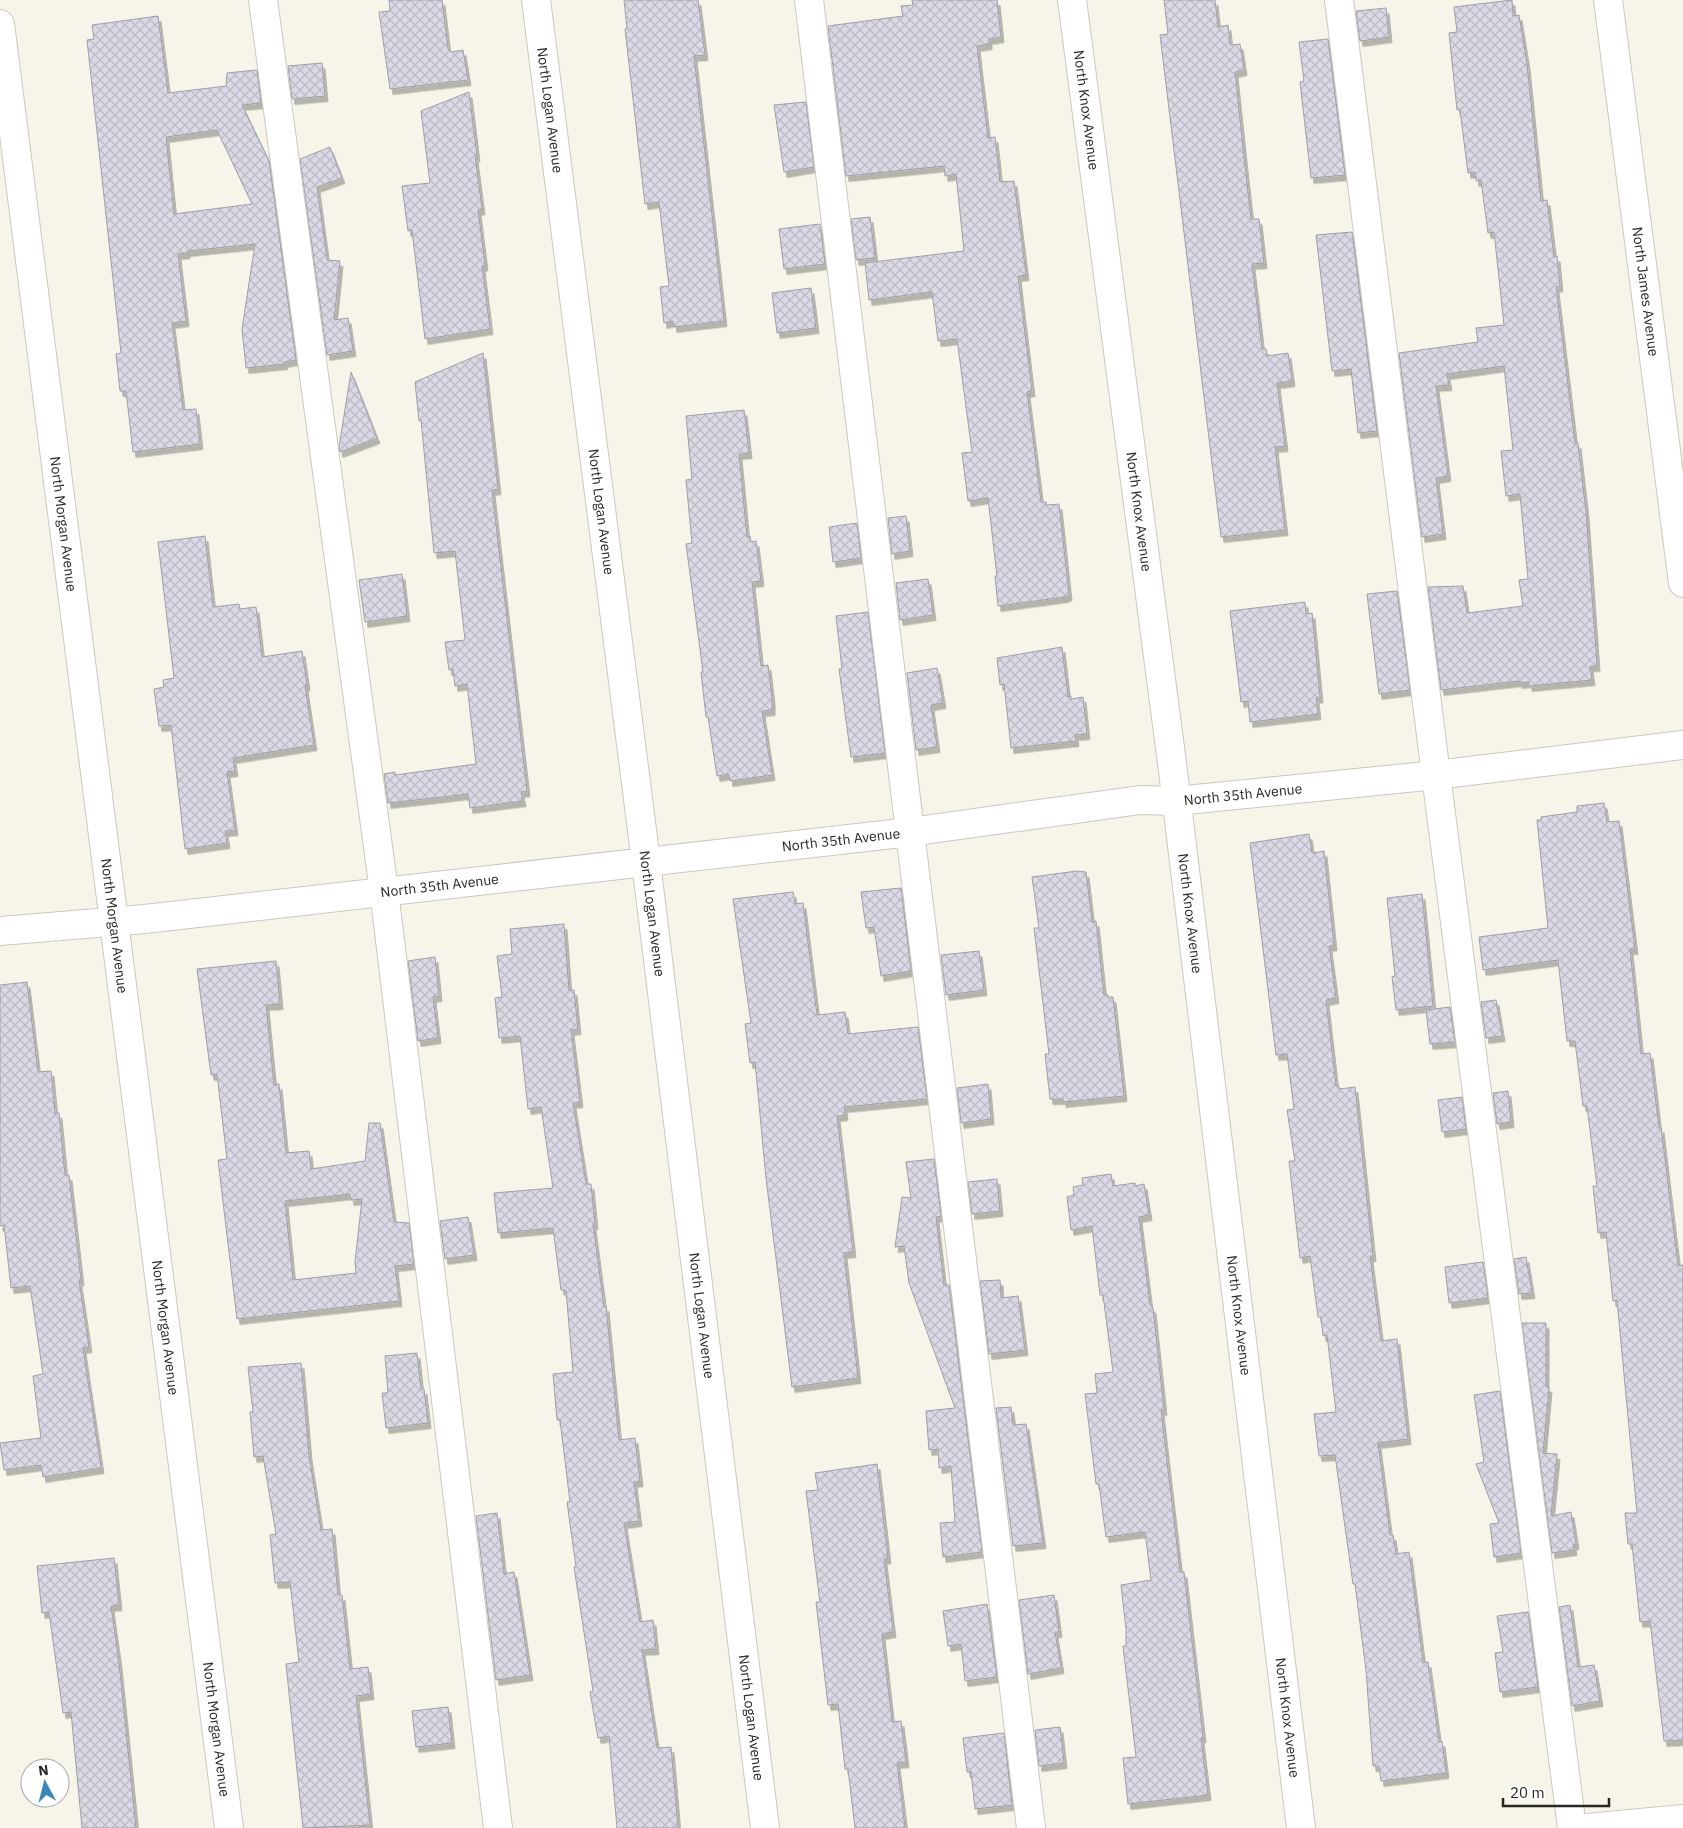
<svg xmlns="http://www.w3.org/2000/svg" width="1683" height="1828" font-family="'IBM Plex Sans',sans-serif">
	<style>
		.building { fill: url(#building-cross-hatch); stroke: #9f9ea9; fill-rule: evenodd; filter: url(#shadow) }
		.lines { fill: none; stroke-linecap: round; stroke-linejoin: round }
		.minor-casing { stroke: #cbc9be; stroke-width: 30 }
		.minor { stroke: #fff; stroke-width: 28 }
		.labels { text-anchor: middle; stroke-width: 4; stroke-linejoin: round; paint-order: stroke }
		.street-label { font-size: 14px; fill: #282723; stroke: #fff }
	</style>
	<defs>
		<pattern id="building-cross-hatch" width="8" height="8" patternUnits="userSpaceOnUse" patternTransform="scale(1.25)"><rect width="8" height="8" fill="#dbd9e5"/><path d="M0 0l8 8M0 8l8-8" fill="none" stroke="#bcbac4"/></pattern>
		<filter id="shadow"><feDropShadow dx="3" dy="5.5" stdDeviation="0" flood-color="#0004"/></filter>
	</defs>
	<rect width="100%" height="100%" fill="#f7f5e9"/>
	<!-- building -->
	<g class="building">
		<path d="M389 0H442L448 49 451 52 463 50 468 80 390 89 379 12 390 11Z"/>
		<path d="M624 0H698L705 55 694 56 724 321 674 327 673 321 664 323 660 287 669 286 659 202 645 204 625 29H627Z"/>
		<path d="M912 0H997L1001 37 989 39V44L977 46 988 138 995 137 1000 182 1014 181 1026 275 1018 276 1032 391 1027 392 1041 502H1046L1047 505 1059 504 1069 595 1065 597 998 606 995 576H997L988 498 968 501 962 453 972 452 957 339 938 341 932 292 869 300 865 263 964 251 956 174 945 176 944 166 846 176 828 26 903 16 901 6 913 5Z"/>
		<path d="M1164 0H1215L1218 27 1228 25 1230 45 1240 44 1244 70 1235 72 1244 157 1251 219H1259L1264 263 1252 264 1262 349H1266L1267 356 1288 353 1292 381 1277 383 1285 446 1275 447 1285 530 1221 537 1160 35 1168 34Z"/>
		<path d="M1512 0 1513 16 1519 15 1527 64 1541 201 1547 200 1554 257 1557 256 1560 286 1556 287 1575 443H1578L1586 512 1597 666H1590L1592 680 1529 686V682L1519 683V681L1441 690 1428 587 1463 586 1467 613 1523 606 1519 580 1528 579 1520 494 1506 496 1501 451 1513 450 1504 366 1447 374 1449 385 1436 386 1448 476 1436 478 1443 534 1422 537 1399 353 1478 342 1476 328 1504 325 1494 232 1488 233 1481 180 1476 181 1475 172 1468 173 1460 110H1457L1449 33 1457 32 1454 7Z"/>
		<path d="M1386 8 1389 37 1360 41 1356 11Z"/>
		<path d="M158 16 168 93 226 86 227 73 257 70 261 103 242 105 269 161 296 360 284 362 285 364 246 368 242 329 255 244 187 251V253L178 254 186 321 172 323 183 410 196 409 200 444 133 452 126 391H120L116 354 121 353 87 40 94 39 92 25ZM217 130 252 204 174 214 166 137Z"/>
		<path d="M1328 39 1345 175 1311 178 1300 82 1304 81 1299 42Z"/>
		<path d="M322 63 325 96 292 99 288 66Z"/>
		<path d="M469 92 477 156H475L482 209 478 210 485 265 482 266 490 329 425 339 412 230 408 231 402 186 430 183 421 111Z"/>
		<path d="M806 102 814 167 784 172 774 105Z"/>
		<path d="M330 147 342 178 317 187 327 260 340 261 334 320 348 318 353 351 327 355 300 159Z"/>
		<path d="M870 217 875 258 856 260 851 219Z"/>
		<path d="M820 224 825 264 784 269 779 229Z"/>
		<path d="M1352 232 1377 431 1358 433 1351 369 1332 371 1316 235Z"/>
		<path d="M811 288 816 328 777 333 772 293Z"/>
		<path d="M483 353 498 489 492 490 527 791 521 792 523 801 470 808 468 794 388 803 384 774 395 772V775L476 764 467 684 455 686 453 669 449 670 445 642 465 640 455 551 434 553 421 420 419 421 415 382Z"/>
		<path d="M351 372 377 438 340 452 339 447Z"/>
		<path d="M744 410 749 453 739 454 747 537 750 536 751 542 756 541 761 581 752 582 761 666 768 665 772 699V710L762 711 772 775 730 781 729 774 717 776 708 717H706L701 672H703L686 544 692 543 686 480 692 479 686 416Z"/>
		<path d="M906 516 910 551 892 554 888 518Z"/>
		<path d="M857 523 861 558 833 562 829 527Z"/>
		<path d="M205 536 213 607 239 604 240 609 256 607 262 657 302 651 307 685 305 686 314 745 233 758 235 771 227 772 235 830 225 831 227 843 185 849 171 725 159 726 154 689 164 687 163 680 174 678 158 542Z"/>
		<path d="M402 574 407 616 365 622 359 580Z"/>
		<path d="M928 579 933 615 900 620 896 583Z"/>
		<path d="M1397 591 1410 690 1379 694 1367 594Z"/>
		<path d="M1305 602 1306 614 1312 613 1320 697 1316 698 1318 714 1250 722 1248 701 1241 702 1230 611Z"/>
		<path d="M868 612 885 753 851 757 839 669H842L836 616Z"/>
		<path d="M1062 647 1068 697 1071 696V699L1083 697 1087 734 1075 735 1076 741 1011 748 1004 684 1000 685 997 658Z"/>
		<path d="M937 668 943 703 931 705 937 747 916 750 907 673Z"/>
		<path d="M1604 803 1607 822 1619 821 1635 949H1630L1641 1054 1650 1053 1659 1128 1661 1127 1678 1266 1683 1265V1740L1664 1741 1650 1621 1640 1622 1632 1544H1628L1625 1513H1637L1617 1300 1613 1301 1606 1232 1598 1233 1593 1186H1597L1587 1106H1583L1575 1041H1567L1558 960 1483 970 1479 937 1548 928 1537 820H1541V817L1577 812V806Z"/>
		<path d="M1309 834 1312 853 1324 851 1334 945 1329 946 1336 998 1326 1000 1336 1086H1339V1089L1355 1087 1373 1256H1370L1381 1341 1397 1339 1408 1439 1378 1443 1390 1535H1393L1396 1554 1409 1552 1423 1662H1428L1439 1742 1442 1741 1446 1773 1381 1781 1379 1766H1373L1366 1670 1355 1584H1353L1335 1455 1319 1456 1314 1414 1336 1412 1327 1335 1323 1336 1321 1317H1318L1310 1256 1300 1258 1289 1161H1295L1287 1110 1294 1109 1287 1054 1276 1055 1250 843Z"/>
		<path d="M1077 871 1086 872 1092 922 1096 921 1104 995 1107 994 1108 997H1113L1124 1096 1063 1102V1099H1050L1045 1054H1049L1034 928H1039L1032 877Z"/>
		<path d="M901 888 911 971 881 976 874 927 866 928 861 892Z"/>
		<path d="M793 892 795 904 803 903 817 1015 845 1012 848 1034 918 1027 927 1099 844 1107 845 1115 837 1116 853 1252 844 1253 858 1378 792 1387 766 1178 755 1062 750 1063 745 1024 751 1023 733 899Z"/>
		<path d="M1422 894 1433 1006 1396 1010 1392 977 1395 976 1387 898Z"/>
		<path d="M564 924 569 990H574L578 1029 571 1030 580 1102 573 1103 586 1184H591L595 1224H593L604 1307 606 1306 619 1440 635 1438 640 1481 634 1482 639 1521 624 1523 640 1622 653 1620 656 1649 642 1650 657 1748 671 1747 678 1828H617L609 1736 598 1738 590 1692 593 1691 574 1567H576L567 1502H570L560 1420H557L553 1374 573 1372 566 1290H561L553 1228 498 1233 494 1193 553 1188 541 1107 528 1109 520 1036 499 1038 495 998 502 997 497 956 512 954 510 929Z"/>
		<path d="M979 951 984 990 946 995 941 955Z"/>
		<path d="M435 957 439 996 433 997 438 1038 418 1041 408 961Z"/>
		<path d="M276 961 280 1004 266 1005 274 1085 279 1084 286 1153 309 1151 311 1169 365 1161 369 1123H380L394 1222 409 1223 414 1264 395 1266 399 1301 237 1319 218 1160 227 1159 217 1074 211 1075 197 969ZM350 1194 351 1200 362 1199 355 1262 356 1273 293 1280 285 1201Z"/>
		<path d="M27 982 38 1072 51 1071 55 1113H59L65 1175H69L81 1280 79 1281 89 1347 83 1348 101 1468 43 1477 41 1465 4 1470 0 1443 41 1438 33 1376 43 1374 30 1286 11 1288 4 1225 0 1226V985Z"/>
		<path d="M1496 1000 1502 1036 1486 1038 1481 1002Z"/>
		<path d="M1450 1007 1455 1042 1430 1044 1426 1010Z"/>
		<path d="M988 1084 991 1119 961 1123 957 1088Z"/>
		<path d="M1508 1091 1511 1122 1497 1124 1493 1093Z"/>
		<path d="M1462 1097 1466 1129 1442 1132 1438 1100Z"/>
		<path d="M934 1159 941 1216 936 1217 944 1285H949L982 1552 943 1557 940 1523 955 1522 951 1466 939 1468 938 1449 929 1450 926 1411 955 1408 909 1283 904 1246 895 1247 902 1197 911 1198 906 1162Z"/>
		<path d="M1111 1174 1113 1186 1135 1183V1186L1144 1184 1149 1215 1139 1217 1150 1305 1153 1308 1164 1410H1161L1180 1572H1184L1203 1737 1201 1738 1208 1795 1128 1804 1123 1758 1136 1757 1123 1646H1126V1629L1121 1585 1151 1580 1145 1532 1106 1537 1099 1484H1096L1085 1394 1097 1393 1095 1374 1113 1372 1103 1295H1100L1092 1226 1071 1230 1067 1197 1074 1195 1073 1187 1083 1185 1082 1178Z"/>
		<path d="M997 1179 1000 1211 972 1214 968 1182Z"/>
		<path d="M468 1217 474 1255 445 1259 440 1221Z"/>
		<path d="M1526 1257 1532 1293 1519 1294 1514 1259Z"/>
		<path d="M1483 1262 1488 1298 1449 1303 1445 1267Z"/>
		<path d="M1000 1280 1001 1298 1018 1296 1025 1350 989 1354 980 1281Z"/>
		<path d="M1522 1323H1546V1386L1549 1387 1543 1453 1557 1454 1551 1516 1571 1512 1576 1544 1573 1545 1574 1550 1552 1553Z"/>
		<path d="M417 1353 421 1389H424L428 1423 386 1428 382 1393H388L385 1356Z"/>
		<path d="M301 1363 309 1455 321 1530 332 1529 338 1595H342L350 1669 368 1667 371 1694 356 1696 370 1825 303 1828 286 1664 299 1662 290 1582 275 1583 270 1535 276 1534 263 1456 254 1457 250 1412H253L248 1367Z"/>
		<path d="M1500 1391 1521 1553 1494 1557 1490 1524 1499 1523 1476 1464 1484 1462 1474 1395Z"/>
		<path d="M1011 1407 1013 1425 1026 1424 1043 1543 1013 1546 996 1408Z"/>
		<path d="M877 1464 888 1558 884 1559 893 1632 882 1634 892 1722 901 1721 906 1762 897 1763 905 1828H855L848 1769H845L838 1704 828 1705 816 1602H820L806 1491 818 1490 815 1473Z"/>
		<path d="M497 1513 504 1574 514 1572 530 1675 496 1680 476 1516Z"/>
		<path d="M114 1558 119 1605 111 1606 119 1663 136 1828H82L71 1712 63 1713 49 1612 42 1613 37 1566Z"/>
		<path d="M1054 1595 1059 1632H1055L1061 1668 1028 1674 1019 1600Z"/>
		<path d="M987 1604 997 1677 965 1681 961 1644 948 1646 943 1611Z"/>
		<path d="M1570 1605 1578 1667 1594 1665 1600 1701 1572 1706 1559 1607Z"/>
		<path d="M1528 1612 1538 1687 1500 1692 1495 1653 1503 1652 1497 1616Z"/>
		<path d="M448 1707 452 1743 416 1747 412 1711Z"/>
		<path d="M1060 1727 1064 1763 1039 1766 1035 1730Z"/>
		<path d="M1004 1733 1012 1805 975 1809 971 1772H967L963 1738Z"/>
	</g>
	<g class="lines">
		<!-- minor casing -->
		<g class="minor-casing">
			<g id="minor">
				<path d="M263 0 384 891 498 1828"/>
				<path id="s1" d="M536 0 642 830 765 1828"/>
				<path d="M809 0 1031 1828"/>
				<path id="s2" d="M1072 0 1172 763 1301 1828"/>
				<path d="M1339 0 1436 775 1572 1828"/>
				<path id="s3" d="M1608 0 1683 583"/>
				<path id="s4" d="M0 24 229 1828"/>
				<path id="s5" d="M0 931 145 919 910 832 1140 800 1176 801 1436 775 1683 745"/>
				<path d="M1587 1828 1683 1819"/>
			</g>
		</g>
		<!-- minor -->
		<use href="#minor" class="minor"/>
	</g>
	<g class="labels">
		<!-- street labels -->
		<g class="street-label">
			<text dy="5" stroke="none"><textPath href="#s1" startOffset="111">North Logan Avenue</textPath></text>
			<text dy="5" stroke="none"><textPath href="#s2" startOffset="111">North Knox Avenue</textPath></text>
			<text dy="5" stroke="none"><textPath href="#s3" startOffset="294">North James Avenue</textPath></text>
			<text dy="5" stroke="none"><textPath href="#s1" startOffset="516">North Logan Avenue</textPath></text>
			<text dy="5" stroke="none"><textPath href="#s2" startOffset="516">North Knox Avenue</textPath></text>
			<text dy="5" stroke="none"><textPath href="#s4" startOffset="504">North Morgan Avenue</textPath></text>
			<text dy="5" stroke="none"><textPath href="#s5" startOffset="1251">North 35th Avenue</textPath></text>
			<text dy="5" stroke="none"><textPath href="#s5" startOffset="846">North 35th Avenue</textPath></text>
			<text dy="5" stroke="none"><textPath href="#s5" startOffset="442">North 35th Avenue</textPath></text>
			<text dy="5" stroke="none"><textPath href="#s1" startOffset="921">North Logan Avenue</textPath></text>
			<text dy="5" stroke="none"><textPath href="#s2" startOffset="921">North Knox Avenue</textPath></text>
			<text dy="5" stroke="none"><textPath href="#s4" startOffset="909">North Morgan Avenue</textPath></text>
			<text dy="5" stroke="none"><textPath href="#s1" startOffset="1326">North Logan Avenue</textPath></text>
			<text dy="5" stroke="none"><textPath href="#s2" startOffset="1326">North Knox Avenue</textPath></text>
			<text dy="5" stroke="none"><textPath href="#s4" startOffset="1314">North Morgan Avenue</textPath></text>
			<text dy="5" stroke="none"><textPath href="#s1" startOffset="1731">North Logan Avenue</textPath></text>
			<text dy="5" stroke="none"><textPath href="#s2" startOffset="1731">North Knox Avenue</textPath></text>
			<text dy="5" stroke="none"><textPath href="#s4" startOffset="1719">North Morgan Avenue</textPath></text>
		</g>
	</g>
	<!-- north arrow -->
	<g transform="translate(45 1783) rotate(353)"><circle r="24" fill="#ffffff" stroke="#a9a9a7"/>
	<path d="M0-4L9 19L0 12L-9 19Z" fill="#3c87ba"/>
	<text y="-8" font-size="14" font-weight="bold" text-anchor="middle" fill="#282723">N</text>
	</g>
	<!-- scale -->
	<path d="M1503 1798v8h106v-8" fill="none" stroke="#282723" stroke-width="2.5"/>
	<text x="1510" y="1798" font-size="15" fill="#282723" stroke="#ffffff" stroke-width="4" paint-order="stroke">20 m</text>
</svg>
